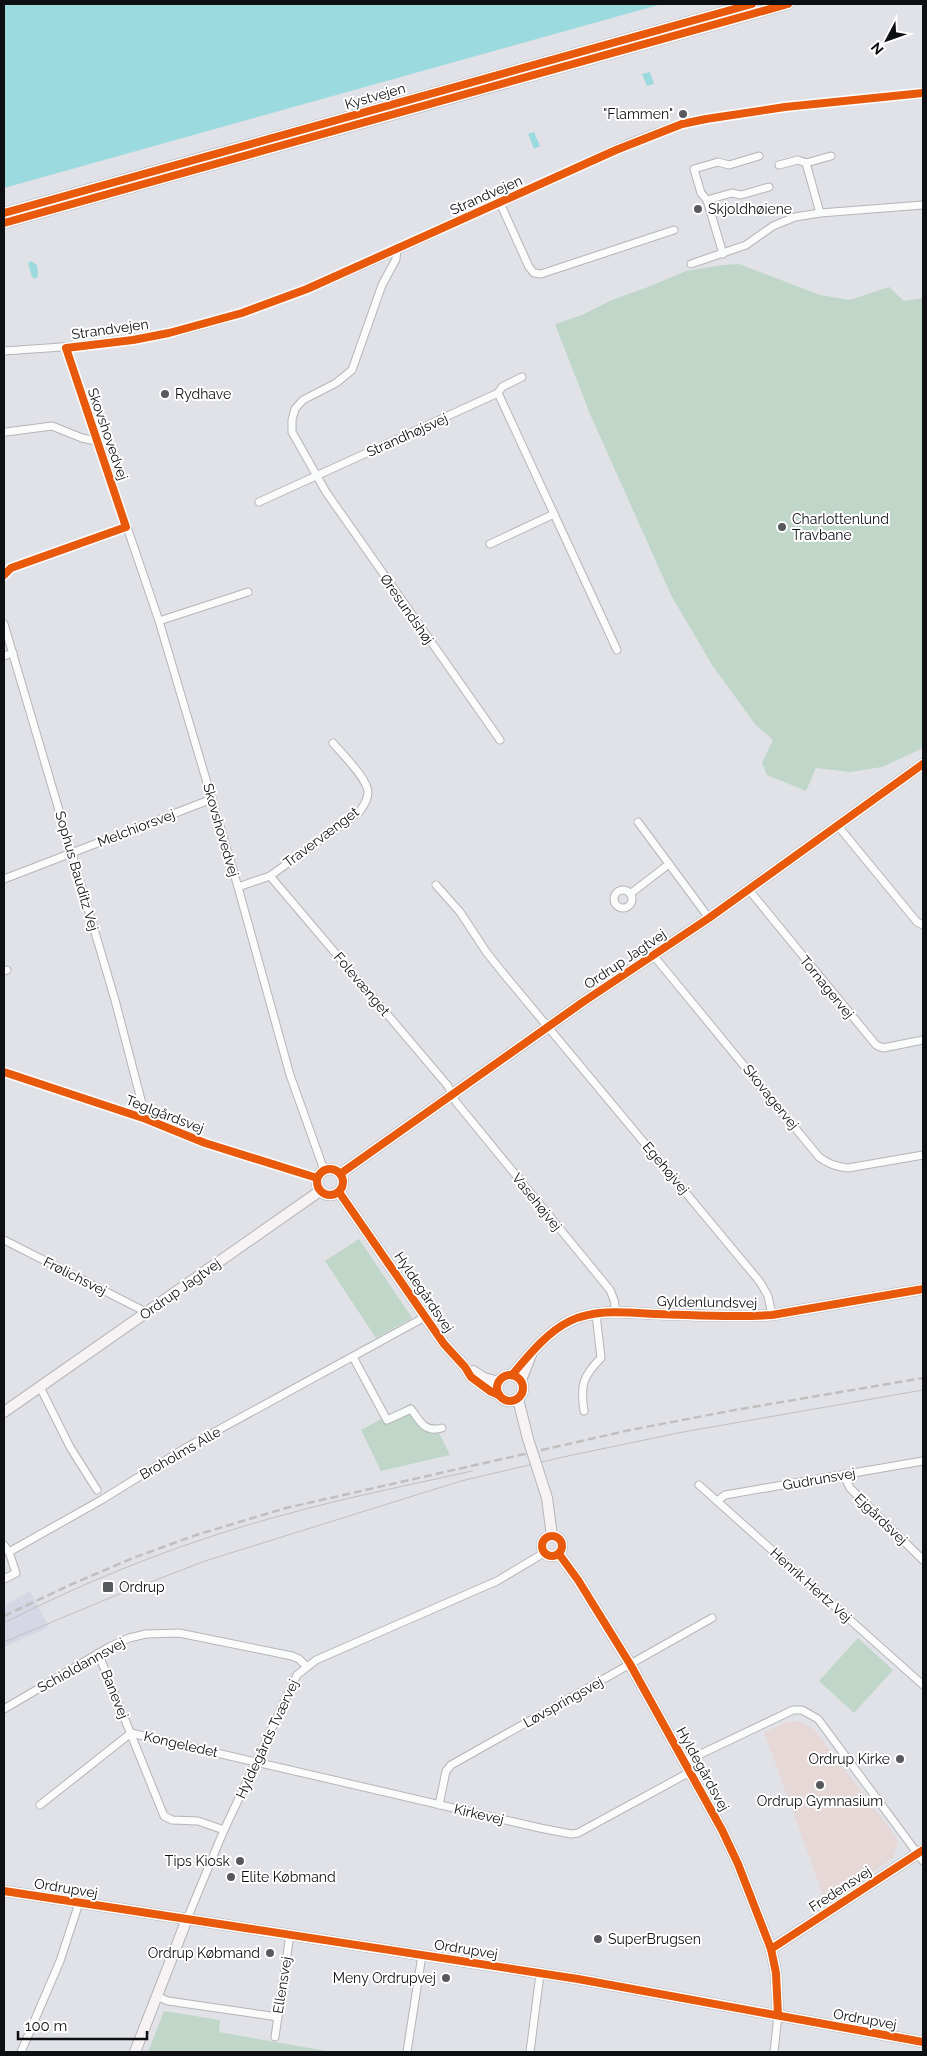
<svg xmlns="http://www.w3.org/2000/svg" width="927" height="2056" font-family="Raleway,sans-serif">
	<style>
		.built { fill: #d6d7e4 }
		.education { fill: #e6d8d7 }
		.green { fill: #bfd6c8 }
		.water { fill: #9bdade }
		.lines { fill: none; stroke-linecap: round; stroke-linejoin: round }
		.street-casing { stroke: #b5b5b9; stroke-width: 9 }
		.secondary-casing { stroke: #b5b5b9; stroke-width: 12 }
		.street { stroke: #fafbfb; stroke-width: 7 }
		.secondary { stroke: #f7f3f5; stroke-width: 10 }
		.tram { stroke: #bfbfc0; stroke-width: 1 }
		.rail { stroke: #bfbfc0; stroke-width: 2.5; stroke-dasharray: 8 4; stroke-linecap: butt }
		.secondary-bridge-casing { stroke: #b5b5b9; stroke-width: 12; stroke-linecap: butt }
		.secondary-bridge { stroke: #f7f3f5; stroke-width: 10 }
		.cycleway-casing { stroke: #fff; stroke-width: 11 }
		.cycleway { stroke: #e8590c; stroke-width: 8 }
		.poi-dot { fill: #58595d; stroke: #fff; stroke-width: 2 }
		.labels { text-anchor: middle; stroke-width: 4; stroke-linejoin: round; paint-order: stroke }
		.street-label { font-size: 14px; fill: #0e0f12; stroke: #fff }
		.poi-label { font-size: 14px; fill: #0e0f12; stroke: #fff; text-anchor: start }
	</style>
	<rect width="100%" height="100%" fill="#e1e2e7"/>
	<!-- built -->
	<path class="built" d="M30 1591 49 1627 4 1647V1606Z"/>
	<!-- education -->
	<path class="education" d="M795 1721 802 1722 814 1729 896 1837 898 1842 893 1858 826 1903 764 1732 788 1722Z"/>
	<!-- green -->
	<g class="green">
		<path d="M739 264 820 295 850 300 889 287 904 301 923 298V748L882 767 850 772 816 768 806 791 767 775 762 763 773 740 755 724 712 665 671 595 590 414 555 324 582 315 612 300 648 287 686 271 723 265Z"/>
		<path d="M359 1239 412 1318 376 1338 325 1261Z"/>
		<path d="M411 1403 426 1427 434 1423 450 1455 381 1471 361 1430Z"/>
		<path d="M858 1638 893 1670 854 1713 819 1681Z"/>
		<path d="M164 2011 220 2020 219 2032 332 2052H148Z"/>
	</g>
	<!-- water -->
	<g class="water">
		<path d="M4 4H662L4 188Z"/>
		<path d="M650 72 654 84 647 86 642 74Z"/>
		<path d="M534 132 540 146 534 149 528 134Z"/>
		<path d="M31 261 37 265 38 275 36 279 32 277 28 263Z"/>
	</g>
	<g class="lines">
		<!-- street casing -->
		<g class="street-casing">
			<g id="street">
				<path d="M806 163 820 213"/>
				<path d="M779 165 798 160 806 163 831 156"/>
				<path d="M707 200 732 193 741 195 769 187"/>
				<path d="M500 203 529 267 534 273 541 274 674 230"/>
				<path d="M397 249 396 259 382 285 352 370 336 383 303 400 295 409 292 420V432L326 492 500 740"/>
				<path d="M723 254 707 200 701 193 694 169 718 162 729 165 759 156"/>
				<path d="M691 264 746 245 773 226 795 217 820 213 923 205"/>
				<path d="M66 348 159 621 238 887 290 1075 324 1170"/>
				<path d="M4 351C59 347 113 345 167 334 286 308 395 249 505 201 562 176 624 140 683 124 708 117 734 115 759 111 814 103 868 98 923 93"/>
				<path d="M498 393 502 387 522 377"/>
				<path d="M6 432 52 426 82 438 96 441"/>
				<path d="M259 502 498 393 617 650"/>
				<path d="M490 544 554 514"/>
				<path d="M4 575 11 568 126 527"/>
				<path d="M159 621 248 592"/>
				<path d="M4 624 115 1000 146 1119"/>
				<path d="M4 656 13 653"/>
				<path d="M638 822 709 918"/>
				<path d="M838 826 917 922 923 925"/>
				<path d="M270 876 448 1086 456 1102 610 1290 614 1300 616 1312"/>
				<path d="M4 879 212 799"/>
				<path d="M436 885 460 912 487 953 503 973 760 1282 768 1296 772 1315"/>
				<path d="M238 887 270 876 360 811C364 805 368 800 368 792 367 778 342 754 333 743"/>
				<path d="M749 890 876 1045 883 1048 923 1040"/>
				<circle cx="623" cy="899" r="9"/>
				<path d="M630 894 669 864"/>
				<path d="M653 955 819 1157C828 1164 836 1167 848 1168L923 1155"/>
				<path d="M4 971 7 970"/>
				<path d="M4 1072 146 1119 205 1143 317 1178"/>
				<path d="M4 1240 146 1312"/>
				<path d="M353 1357 387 1420 411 1409C420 1421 424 1433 442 1428"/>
				<path d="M40 1387 70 1447 97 1490"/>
				<path d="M584 1411C580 1385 583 1376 601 1358L596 1314"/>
				<path d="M843 1474 850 1488 923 1560"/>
				<path d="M699 1485 923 1685"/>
				<path d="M717 1501 725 1495 923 1461"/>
				<path d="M4 1545 9 1552 16 1573 4 1579"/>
				<path d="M9 1552 103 1499 187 1447 425 1317"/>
				<path d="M98 1653 164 1816 172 1820 198 1821 224 1830"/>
				<path d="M4 1709 111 1646 129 1638 146 1634 179 1633 292 1656 299 1659 306 1666"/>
				<path d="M684 1762 793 1710H802L818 1719 923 1861"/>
				<path d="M40 1805 131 1733 540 1828 571 1834 578 1833 690 1772"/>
				<path d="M439 1805 446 1771 451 1765 712 1618"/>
				<path d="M187 1919 224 1830 297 1675 316 1660 497 1581 544 1553"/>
				<path d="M156 1996 168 2001 278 2017"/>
				<path d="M275 2037 290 1934"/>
				<path d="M21 2052 60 1961 79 1903"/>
				<path d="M407 2052 422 1955"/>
				<path d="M530 2052 540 1974"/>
				<path d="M774 2052 778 2015"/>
			</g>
		</g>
		<!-- secondary casing -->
		<g class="secondary-casing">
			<g id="secondary">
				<path d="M4 213 752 4"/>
				<path d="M4 223 788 4"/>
				<circle cx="330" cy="1182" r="13"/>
				<path d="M340 1174 583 1002 709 918 923 764"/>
				<path d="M339 1192 444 1344 465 1367 471 1377 490 1391 499 1395"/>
				<path d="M473 1371 484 1378 499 1382"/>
				<circle cx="510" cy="1388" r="13"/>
				<path d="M512 1375C528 1356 547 1332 570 1321 597 1308 629 1313 657 1314 696 1315 734 1318 772 1315L923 1289"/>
				<path d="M521 1380 531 1355"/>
				<path d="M518 1399 528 1439"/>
				<path d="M4 1412 320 1191"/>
				<path d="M539 1473 547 1498 552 1536"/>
				<circle cx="552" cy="1546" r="10"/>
				<path d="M559 1554 578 1580 630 1664 722 1830 738 1864 771 1949 776 1973 778 2015"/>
				<path d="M4 1891 578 1979 923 2042"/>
				<path d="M771 1949 923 1850"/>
				<path d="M135 2052 187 1919"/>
			</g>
		</g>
		<!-- street -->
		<use href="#street" class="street"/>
		<!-- secondary -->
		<use href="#secondary" class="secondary"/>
		<!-- tram -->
		<g class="tram">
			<path d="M4 1623C94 1577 189 1540 287 1514 348 1497 410 1485 472 1471"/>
			<path d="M4 1642 112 1597 205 1561 461 1481 563 1457 683 1432 923 1390"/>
		</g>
		<!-- rail -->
		<path class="rail" d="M4 1616 70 1585 133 1558 196 1535 286 1508 630 1430 735 1410 923 1378"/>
		<!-- secondary-bridge casing -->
		<g class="secondary-bridge-casing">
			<path id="secondary-bridge" d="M528 1439 539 1473"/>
		</g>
		<!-- secondary-bridge -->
		<use href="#secondary-bridge" class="secondary-bridge"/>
		<!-- cycleway casing -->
		<g class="cycleway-casing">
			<g id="cycleway">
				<path d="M4 213 752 4"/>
				<path d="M4 223 788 4"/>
				<path d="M4 575 11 568 126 527 66 348 133 340 169 333 242 313 307 289 616 150 682 124 706 119 785 107 923 93"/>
				<path d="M4 1072 146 1119 205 1143 317 1178"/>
				<circle cx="330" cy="1182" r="13"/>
				<path d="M340 1174 583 1002 709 918 923 764"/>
				<path d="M339 1192 444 1344 465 1367 471 1377 490 1391 499 1395"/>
				<circle cx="510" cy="1388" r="13"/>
				<path d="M512 1375C528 1356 547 1332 570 1321 597 1308 629 1313 657 1314 696 1315 734 1318 772 1315L923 1289"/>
				<circle cx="552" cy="1546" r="10"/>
				<path d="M559 1554 578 1580 630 1664 722 1830 738 1864 771 1949 776 1973 778 2015"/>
				<path d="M4 1891 578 1979 923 2042"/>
				<path d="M771 1949 923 1850"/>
			</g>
		</g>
		<!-- cycleway -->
		<use href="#cycleway" class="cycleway"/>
	</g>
	<!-- markers -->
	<g class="poi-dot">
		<circle cx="683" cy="114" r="5"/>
		<circle cx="698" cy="209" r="5"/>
		<circle cx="165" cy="394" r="5"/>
		<circle cx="782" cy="527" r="5"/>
		<rect x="102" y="1581" width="12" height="12" rx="2.5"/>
		<circle cx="900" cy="1759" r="5"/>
		<circle cx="820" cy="1785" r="5"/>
		<circle cx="240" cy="1861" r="5"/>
		<circle cx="231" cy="1877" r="5"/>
		<circle cx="598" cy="1939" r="5"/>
		<circle cx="270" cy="1953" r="5"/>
		<circle cx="446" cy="1978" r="5"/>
	</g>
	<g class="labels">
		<!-- street labels -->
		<g class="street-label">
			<text transform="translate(375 96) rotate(-16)" y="5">Kystvejen</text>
			<text transform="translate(486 195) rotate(-24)" y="5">Strandvejen</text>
			<text transform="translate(110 329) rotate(-8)" y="5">Strandvejen</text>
			<text transform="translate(108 434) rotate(71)" y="5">Skovshovedvej</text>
			<text transform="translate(407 435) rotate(-24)" y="5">Strandhøjsvej</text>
			<text transform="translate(407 609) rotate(55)" y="5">Øresundshøj</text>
			<text transform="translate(136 828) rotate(-21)" y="5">Melchiorsvej</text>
			<text transform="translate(221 830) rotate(74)" y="5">Skovshovedvej</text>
			<text transform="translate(321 837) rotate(-37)" y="5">Travervænget</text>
			<text transform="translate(77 871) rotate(74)" y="5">Sophus Bauditz Vej</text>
			<text transform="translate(625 959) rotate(-34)" y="5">Ordrup Jagtvej</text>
			<text transform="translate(362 984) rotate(50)" y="5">Folevænget</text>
			<text transform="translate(827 987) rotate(51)" y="5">Tornagervej</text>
			<text transform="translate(771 1097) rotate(51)" y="5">Skovagervej</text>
			<text transform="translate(165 1114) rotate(21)" y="5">Teglgårdsvej</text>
			<text transform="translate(666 1168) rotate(50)" y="5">Egehøjvej</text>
			<text transform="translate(537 1202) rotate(51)" y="5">Vasehøjvej</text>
			<text transform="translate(75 1276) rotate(27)" y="5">Frølichsvej</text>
			<text transform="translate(180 1289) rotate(-35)" y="5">Ordrup Jagtvej</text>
			<text transform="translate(424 1292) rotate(56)" y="5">Hyldegårdsvej</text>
			<text transform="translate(707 1302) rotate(1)" y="5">Gyldenlundsvej</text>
			<text transform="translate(180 1453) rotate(-30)" y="5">Broholms Alle</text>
			<text transform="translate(819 1479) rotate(-10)" y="5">Gudrunsvej</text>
			<text transform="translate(881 1519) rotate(44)" y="5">Ejgårdsvej</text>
			<text transform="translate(811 1585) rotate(42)" y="5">Henrik Hertz Vej</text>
			<text transform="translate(81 1665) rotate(-29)" y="5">Schioldannsvej</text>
			<text transform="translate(115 1694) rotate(68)" y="5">Banevej</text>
			<text transform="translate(563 1702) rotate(-29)" y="5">Løvspringsvej</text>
			<text transform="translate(267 1739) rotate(-65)" y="5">Hyldegårds Tværvej</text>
			<text transform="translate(181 1744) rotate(13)" y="5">Kongeledet</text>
			<text transform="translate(703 1769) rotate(61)" y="5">Hyldegårdsvej</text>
			<text transform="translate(479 1814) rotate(13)" y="5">Kirkevej</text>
			<text transform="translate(66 1888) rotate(9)" y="5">Ordrupvej</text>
			<text transform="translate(840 1889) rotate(-33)" y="5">Fredensvej</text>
			<text transform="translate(466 1949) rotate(9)" y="5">Ordrupvej</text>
			<text transform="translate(282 1985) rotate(-81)" y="5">Ellensvej</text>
			<text transform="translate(865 2019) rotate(10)" y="5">Ordrupvej</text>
		</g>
		<!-- poi labels -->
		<g class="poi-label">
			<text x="673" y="119" text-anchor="end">"Flammen"</text>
			<text x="708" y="214">Skjoldhøiene</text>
			<text x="175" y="399">Rydhave</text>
			<text x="792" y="524">Charlottenlund<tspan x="792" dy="16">Travbane</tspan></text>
			<text x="119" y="1592">Ordrup</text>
			<text x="890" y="1764" text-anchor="end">Ordrup Kirke</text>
			<text x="820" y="1806" text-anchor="middle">Ordrup Gymnasium</text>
			<text x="230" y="1866" text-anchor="end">Tips Kiosk</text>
			<text x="241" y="1882">Elite Købmand</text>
			<text x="608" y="1944">SuperBrugsen</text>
			<text x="260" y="1958" text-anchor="end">Ordrup Købmand</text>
			<text x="436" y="1983" text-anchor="end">Meny Ordrupvej</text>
		</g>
	</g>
	<!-- border -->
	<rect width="927" height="2056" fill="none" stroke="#0e0f12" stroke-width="10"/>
	<!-- north arrow -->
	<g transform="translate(887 40) rotate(229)" stroke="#ffffff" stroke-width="4" paint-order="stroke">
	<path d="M0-4L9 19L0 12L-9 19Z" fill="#0e0f12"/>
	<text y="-8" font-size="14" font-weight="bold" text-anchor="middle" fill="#0e0f12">N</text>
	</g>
	<!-- scale -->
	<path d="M18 2031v8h129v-8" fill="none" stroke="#0e0f12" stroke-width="2.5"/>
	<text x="25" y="2031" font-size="15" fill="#0e0f12" stroke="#ffffff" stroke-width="4" paint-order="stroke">100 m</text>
</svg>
